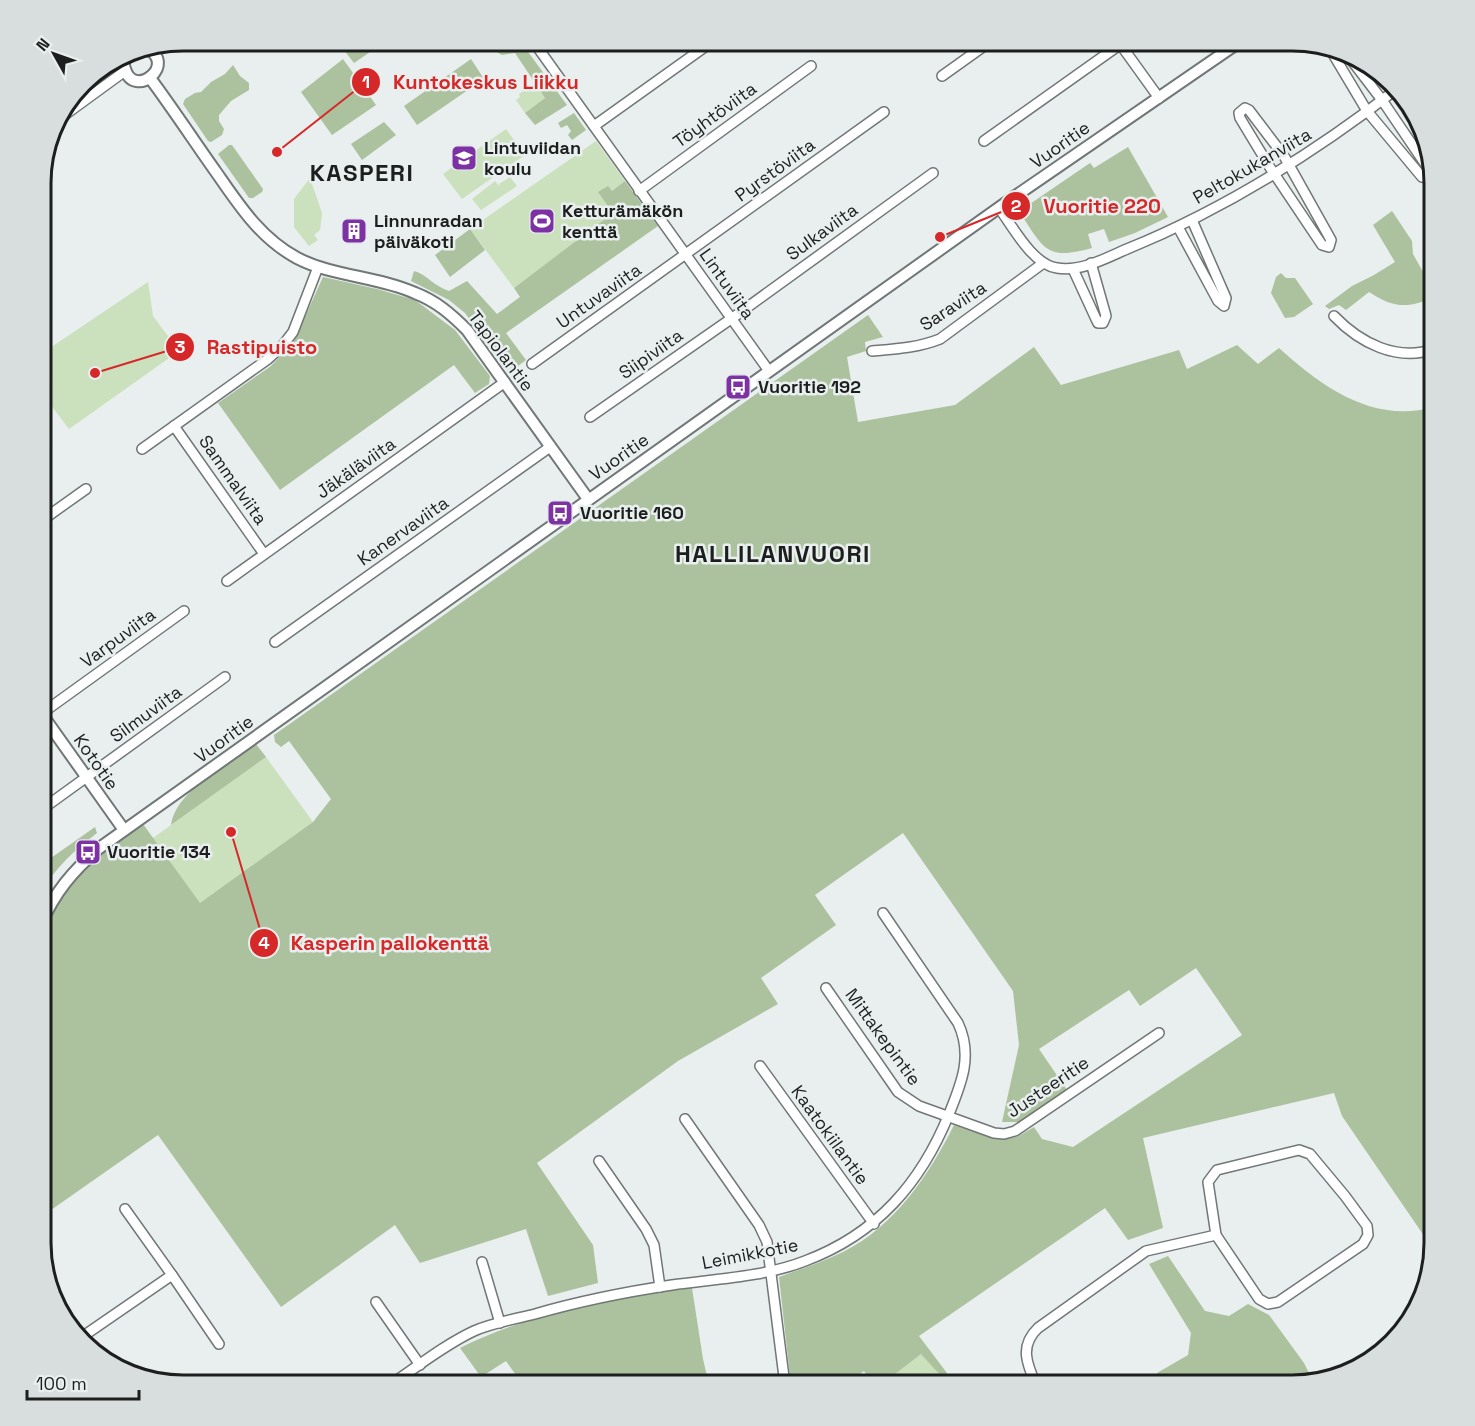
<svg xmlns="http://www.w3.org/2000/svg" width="1475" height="1426" font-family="'Space Grotesk',sans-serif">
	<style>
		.green { fill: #cbe0bc }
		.forest { fill: #acc19d }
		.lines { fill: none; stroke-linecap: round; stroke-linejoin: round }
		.minor-casing { stroke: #707776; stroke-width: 12 }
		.tertiary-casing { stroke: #707776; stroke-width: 14 }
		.minor { stroke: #fff; stroke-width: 9 }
		.tertiary { stroke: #fff; stroke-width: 10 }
		.labels { text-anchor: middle; stroke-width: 5; stroke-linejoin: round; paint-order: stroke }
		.street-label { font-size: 18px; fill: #1c1f1e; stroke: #e8efee }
		.poi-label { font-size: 18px; font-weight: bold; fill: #1c1f1e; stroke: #e8efee; text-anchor: start }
		.district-label { font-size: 24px; font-weight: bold; letter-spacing: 1.5px; fill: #1c1f1e; stroke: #e8efee }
		.rim { fill: none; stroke: #1c1f1e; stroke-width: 3 }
		.leader { fill: none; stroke: #d62828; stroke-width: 2 }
		.callout-dot { fill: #d62828; stroke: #e8efee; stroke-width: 2 }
		.mark-label { font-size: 18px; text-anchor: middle; font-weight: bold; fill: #fff }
		.callout-label { font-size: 20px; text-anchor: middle; font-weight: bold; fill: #d62828; stroke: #e8efee; stroke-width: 5; stroke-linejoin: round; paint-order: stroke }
	</style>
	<rect width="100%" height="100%" fill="#e8efee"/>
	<!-- green -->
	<g class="green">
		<path d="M534 83 545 98 525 113 516 100 520 97 519 94Z"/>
		<path d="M506 129 525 155 462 199 443 174Z"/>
		<path d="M596 141 625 181 612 191 614 213 514 288 470 229Z"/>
		<path d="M510 177 517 186 481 210 472 199 495 181 500 187 499 184Z"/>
		<path d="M310 178 322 213 320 230 314 235 318 240 309 246 294 227V199Z"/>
		<path d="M148 282 153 316 179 351 69 429 41 392V354Z"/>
		<path d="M266 757 313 822 200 904 153 838Z"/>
		<path d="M922 1353 943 1378 938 1385H881Z"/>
	</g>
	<!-- forest -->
	<g class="forest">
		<path d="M337 41H386L354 63Z"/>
		<path d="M493 41H520L567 105 535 125 525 113 545 98 515 53 502 55 486 46Z"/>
		<path d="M343 59 376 105 332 135 301 92Z"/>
		<path d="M471 59 484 79 417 125 404 106Z"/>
		<path d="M233 65 240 76 249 83V90L231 101 219 115V121L224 129 222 135 211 142 208 141 183 104 185 99 195 93 201 92 211 82 225 74Z"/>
		<path d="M574 113 586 130 572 140 568 135 571 131 567 125 561 128 558 123Z"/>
		<path d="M384 122 396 135 362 160 351 144Z"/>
		<path d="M229 145H232L263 189 262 192 253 198H249L218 154Z"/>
		<path d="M1128 147 1168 217 1135 233 1109 242 1104 229 1088 234 1092 248C1048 260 1045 251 1022 216L1024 208 1090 163 1094 168Z"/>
		<path d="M625 181 658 226 506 333 526 360 509 373 465 313 449 300 411 281 414 271C426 274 435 287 449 291L467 281 497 314 520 297 514 288 613 213 598 192 608 186 612 191Z"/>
		<path d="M1392 211 1412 241 1413 254 1427 279 1430 291 1434 297C1408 309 1393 308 1369 292L1346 310 1339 305 1329 309 1325 306 1352 286 1374 275 1395 262 1373 225Z"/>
		<path d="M470 229 485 250 450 277 435 255Z"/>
		<path d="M1281 273 1286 278H1295L1313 304 1294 317 1285 318 1271 293 1276 277Z"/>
		<path d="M323 277 377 289 415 300 455 330 490 376 489 384 475 393 454 365 280 490 218 403 271 366 294 341Z"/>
		<path d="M868 315 883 337 865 342 866 351 847 357 858 422 955 405 1034 347 1061 385 1179 350 1187 369 1237 345 1258 364 1279 348C1322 387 1373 424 1434 407L1433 1249 1342 1116 1334 1093 1143 1138 1163 1228 1128 1240 1105 1208 919 1336 947 1373 943 1378 921 1354 881 1385H874L864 1371 843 1385H791L779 1277C800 1269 823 1262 843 1252 895 1226 929 1175 954 1125L997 1139 1017 1137 1034 1127 1042 1139 1073 1147 1242 1035 1196 968 1140 1006 1129 990 1039 1049 1067 1090 1020 1122H1002L1019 1045 1013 991 903 833 815 895 836 925 761 978 778 1004 678 1061 537 1163 593 1245 598 1283 548 1296 526 1229 420 1263 395 1225 281 1307 158 1135 41 1217V940L62 895 79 875 100 855 143 824 200 903 313 822 331 799 289 741 281 747 275 742 274 735Z"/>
		<path d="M256 744 266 757 171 825C176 790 229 764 256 744Z"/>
		<path d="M95 827 97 833C76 849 55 868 41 892V865Z"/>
		<path d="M1168 1256 1205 1311 1229 1316 1248 1304 1269 1315 1304 1363 1313 1381 1292 1385H1158L1157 1373 1188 1355 1191 1333 1149 1264Z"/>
		<path d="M692 1288 703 1359 709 1385H563L557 1377 545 1385H523L506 1361 481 1377 460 1348C530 1313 615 1297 692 1288Z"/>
	</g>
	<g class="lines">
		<!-- minor casing -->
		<g class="minor-casing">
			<g id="minor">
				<path d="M533 41 769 371"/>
				<path d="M1118 41 1159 98"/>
				<path d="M1333 49V54L1367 111 1422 177 1429 178 1431 175 1430 171 1382 100 1346 53"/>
				<path d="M154 53 168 44"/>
				<path d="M942 76 991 41"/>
				<path d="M1245 108 1249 110 1284 156 1331 240 1329 247 1322 245 1269 166 1240 118 1239 113Z"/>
				<path d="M55 122 125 71"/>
				<path d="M594 126 713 41"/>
				<path d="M984 141 1125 41"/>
				<path d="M639 191 811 66"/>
				<path d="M999 208C1013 227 1033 265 1057 268 1081 272 1106 258 1127 249 1225 209 1314 153 1398 88"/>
				<path d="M1178 227 1218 301 1224 306 1226 298 1192 220"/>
				<path d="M1073 269 1096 319 1098 323H1103L1106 316 1091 263"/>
				<path d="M1334 316C1360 343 1397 362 1434 349"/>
				<path d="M872 351C896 349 917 348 940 339L1042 264"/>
				<path d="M532 364 884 112"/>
				<path d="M590 417 738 314 933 173"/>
				<path d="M174 426 264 554"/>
				<path d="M142 449 268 359 283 345 293 332 318 267"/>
				<path d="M41 521 86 489"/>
				<path d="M227 581 505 382"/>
				<path d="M275 642 550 447"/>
				<path d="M41 714 184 611"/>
				<path d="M41 810 225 677"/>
				<path d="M826 988 898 1092 919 1106 994 1133 1004 1134 1015 1131 1159 1033"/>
				<path d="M760 1066 874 1224"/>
				<path d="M685 1119 759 1225 767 1242 785 1385"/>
				<path d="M1299 1150 1310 1154 1345 1196 1367 1226 1368 1235 1363 1244 1278 1302 1268 1304 1259 1299 1216 1235 1208 1182 1217 1170Z"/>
				<path d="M599 1161 646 1229 654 1245 660 1287"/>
				<path d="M125 1209 172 1275"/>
				<path d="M482 1262 500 1323"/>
				<path d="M376 1302 420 1365"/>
				<path d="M79 1339 172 1275 219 1344"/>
				<path d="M390 1385C417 1367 444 1345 474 1331 492 1323 515 1319 535 1314 580 1301 625 1292 672 1285 715 1279 764 1277 805 1261 877 1234 921 1183 949 1114 962 1082 973 1055 958 1023L883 913"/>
				<path d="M1036 1385C1027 1364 1019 1346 1038 1328L1146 1251 1216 1235"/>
			</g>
		</g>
		<!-- tertiary casing -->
		<g class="tertiary-casing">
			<g id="tertiary">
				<path d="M130 51C125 56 122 62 125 69 134 100 179 64 146 48"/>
				<path d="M150 78C173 109 194 141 216 172 239 205 260 238 297 258 334 277 377 276 415 293 436 301 451 314 467 330L588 499"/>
				<path d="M41 713 124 830"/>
				<path d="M41 924C55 892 72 872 98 849L1014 197 1241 41"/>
			</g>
		</g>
		<!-- minor -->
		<use href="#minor" class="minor"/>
		<!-- tertiary -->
		<use href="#tertiary" class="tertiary"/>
	</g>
	<!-- icons -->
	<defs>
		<g id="school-square" transform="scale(1.35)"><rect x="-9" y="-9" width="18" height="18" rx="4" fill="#7d32a4" stroke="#e8efee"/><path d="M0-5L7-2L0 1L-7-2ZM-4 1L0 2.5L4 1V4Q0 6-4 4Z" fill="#fff"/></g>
		<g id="stadium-square" transform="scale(1.35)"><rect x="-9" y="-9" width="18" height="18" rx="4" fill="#7d32a4" stroke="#e8efee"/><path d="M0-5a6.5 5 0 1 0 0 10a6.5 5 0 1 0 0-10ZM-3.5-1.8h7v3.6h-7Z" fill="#fff"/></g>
		<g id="building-square" transform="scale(1.35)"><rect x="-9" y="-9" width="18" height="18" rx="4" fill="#7d32a4" stroke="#e8efee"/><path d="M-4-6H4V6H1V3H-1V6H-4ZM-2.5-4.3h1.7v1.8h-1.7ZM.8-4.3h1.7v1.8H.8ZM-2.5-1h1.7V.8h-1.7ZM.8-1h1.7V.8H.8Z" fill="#fff"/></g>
		<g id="bus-square" transform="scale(1.35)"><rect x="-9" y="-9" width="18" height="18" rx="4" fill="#7d32a4" stroke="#e8efee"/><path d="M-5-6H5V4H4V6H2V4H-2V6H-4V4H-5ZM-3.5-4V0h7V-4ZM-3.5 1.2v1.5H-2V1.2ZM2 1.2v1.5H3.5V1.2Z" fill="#fff"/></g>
	</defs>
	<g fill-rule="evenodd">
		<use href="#school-square" x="464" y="158"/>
		<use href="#stadium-square" x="542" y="221"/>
		<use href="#building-square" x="354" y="231"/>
		<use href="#bus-square" x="738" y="387"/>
		<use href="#bus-square" x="560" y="513"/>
		<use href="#bus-square" x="88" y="852"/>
	</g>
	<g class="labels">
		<!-- street labels -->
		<g class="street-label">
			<text transform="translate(715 115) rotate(-36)" y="6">Töyhtöviita</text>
			<text transform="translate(1060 145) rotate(-35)" y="6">Vuoritie</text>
			<text transform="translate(1252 166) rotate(-30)" y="6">Peltokukanviita</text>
			<text transform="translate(775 170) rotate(-36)" y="6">Pyrstöviita</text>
			<text transform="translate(822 232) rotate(-36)" y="6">Sulkaviita</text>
			<text transform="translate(727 284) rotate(55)" y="6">Lintuviita</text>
			<text transform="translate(599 296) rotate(-35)" y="6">Untuvaviita</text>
			<text transform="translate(953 306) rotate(-33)" y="6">Saraviita</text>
			<text transform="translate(501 351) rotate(53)" y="6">Tapiolantie</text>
			<text transform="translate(651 354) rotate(-35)" y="6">Siipiviita</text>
			<text transform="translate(619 457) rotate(-35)" y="6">Vuoritie</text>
			<text transform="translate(356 468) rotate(-35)" y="6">Jäkäläviita</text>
			<text transform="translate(233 480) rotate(55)" y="6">Sammalviita</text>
			<text transform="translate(403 531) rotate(-35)" y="6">Kanervaviita</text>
			<text transform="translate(118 638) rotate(-36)" y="6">Varpuviita</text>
			<text transform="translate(146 714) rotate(-36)" y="6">Silmuviita</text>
			<text transform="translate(224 739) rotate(-36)" y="6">Vuoritie</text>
			<text transform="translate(96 762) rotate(55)" y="6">Kototie</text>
			<text transform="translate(883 1037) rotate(54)" y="6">Mittakepintie</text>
			<text transform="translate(1048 1087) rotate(-34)" y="6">Justeeritie</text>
			<text transform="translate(830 1135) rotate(54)" y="6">Kaatokiilantie</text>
			<text transform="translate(750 1254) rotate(-11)" y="6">Leimikkotie</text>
		</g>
		<!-- poi labels -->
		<g class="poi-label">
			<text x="484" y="154">Lintuviidan<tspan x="484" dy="21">koulu</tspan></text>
			<text x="562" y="217">Ketturämäkön<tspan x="562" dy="21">kenttä</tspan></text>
			<text x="374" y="227">Linnunradan<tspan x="374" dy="21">päiväkoti</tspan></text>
			<text x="758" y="393">Vuoritie 192</text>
			<text x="580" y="519">Vuoritie 160</text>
			<text x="107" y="858">Vuoritie 134</text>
		</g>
		<!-- district labels -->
		<g class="district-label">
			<text x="362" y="181">KASPERI</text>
			<text x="773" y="562">HALLILANVUORI</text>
		</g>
	</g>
	<!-- crop -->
	<path d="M0 0H1475V1426H0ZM183 51H1292A132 132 0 0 1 1424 183V1243A132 132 0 0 1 1292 1375H183A132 132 0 0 1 51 1243V183A132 132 0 0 1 183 51Z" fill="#d8dedd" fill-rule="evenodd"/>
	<path class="rim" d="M183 51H1292A132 132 0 0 1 1424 183V1243A132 132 0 0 1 1292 1375H183A132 132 0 0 1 51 1243V183A132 132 0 0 1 183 51Z"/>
	<!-- callouts -->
	<path class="leader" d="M277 152L366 82M940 237L1016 206M95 373L180 347M231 832L264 943"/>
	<g class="callout-dot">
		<circle cx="277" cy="152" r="6"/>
		<circle cx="940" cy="237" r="6"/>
		<circle cx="95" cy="373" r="6"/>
		<circle cx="231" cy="832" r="6"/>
		<circle cx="366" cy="82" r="15"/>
		<circle cx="1016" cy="206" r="15"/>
		<circle cx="180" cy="347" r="15"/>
		<circle cx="264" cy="943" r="15"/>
	</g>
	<g class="mark-label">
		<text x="366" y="88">1</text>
		<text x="1016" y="212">2</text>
		<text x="180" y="353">3</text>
		<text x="264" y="949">4</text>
	</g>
	<g class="callout-label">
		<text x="486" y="89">Kuntokeskus Liikku</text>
		<text x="1102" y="213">Vuoritie 220</text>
		<text x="262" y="354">Rastipuisto</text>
		<text x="390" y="950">Kasperin pallokenttä</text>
	</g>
	<!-- north arrow -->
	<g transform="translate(54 54) rotate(310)" stroke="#e8efee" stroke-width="4.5" paint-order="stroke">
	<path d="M0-4.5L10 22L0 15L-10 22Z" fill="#1c1f1e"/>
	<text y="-9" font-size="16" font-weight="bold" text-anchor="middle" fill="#1c1f1e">N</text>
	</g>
	<!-- scale -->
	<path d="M27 1390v9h112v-9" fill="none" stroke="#1c1f1e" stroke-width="3"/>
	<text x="36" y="1390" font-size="18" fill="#1c1f1e" stroke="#e8efee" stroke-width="4.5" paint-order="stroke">100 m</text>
</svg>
